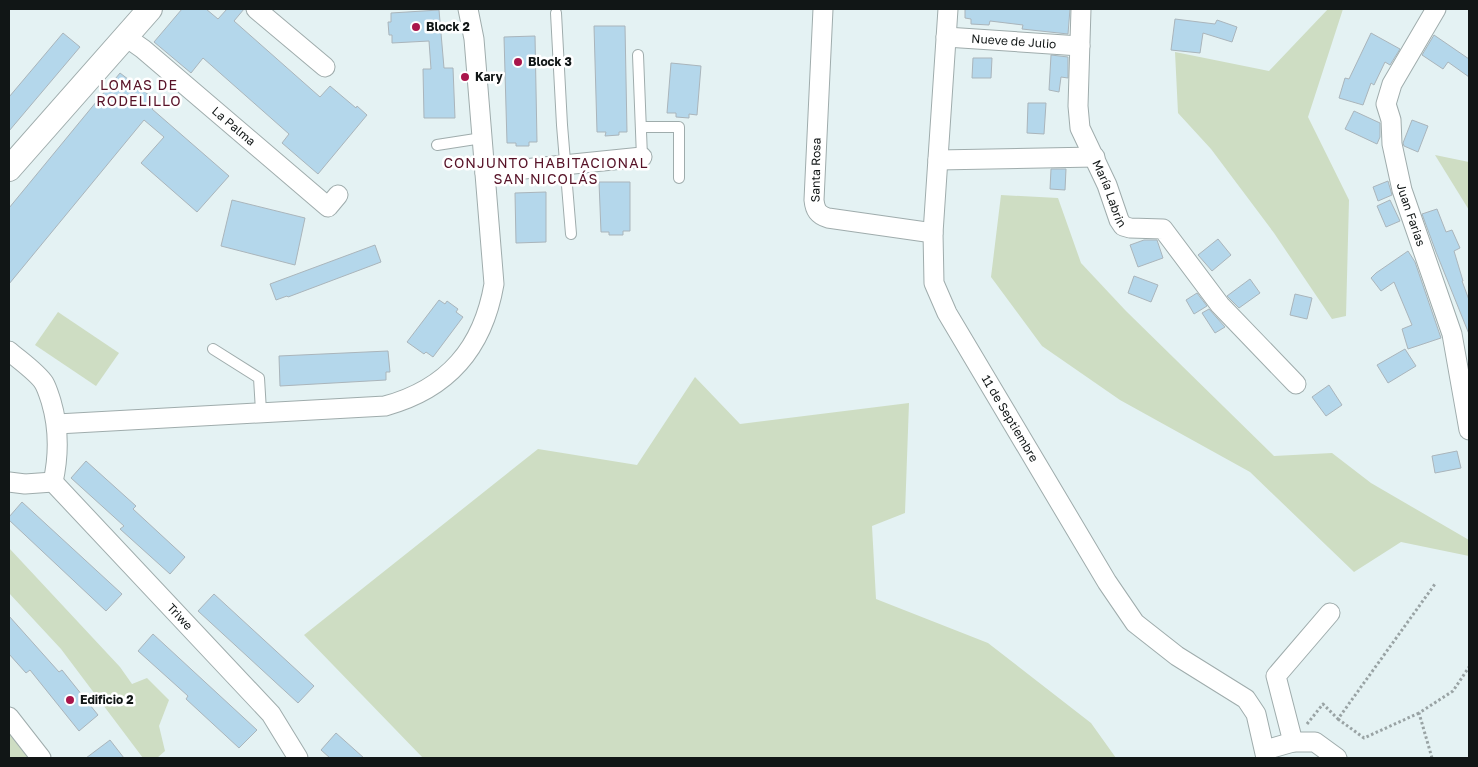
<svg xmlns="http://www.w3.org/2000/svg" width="1478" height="767" font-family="'Golos Text',sans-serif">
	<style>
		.green { fill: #ceddc3 }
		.building { fill: #b4d7eb; stroke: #aab5bb }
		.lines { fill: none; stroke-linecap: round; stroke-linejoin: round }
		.service-casing { stroke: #9facac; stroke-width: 12 }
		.minor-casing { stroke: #9facac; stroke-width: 21 }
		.tertiary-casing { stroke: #9facac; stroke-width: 26 }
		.path { stroke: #99a3a4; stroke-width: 3; stroke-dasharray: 2.5 2.5; stroke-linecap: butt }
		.service { stroke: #fff; stroke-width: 10 }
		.minor { stroke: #fff; stroke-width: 19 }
		.tertiary { stroke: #fff; stroke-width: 24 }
		.poi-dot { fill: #a9154b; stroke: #fff; stroke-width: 2 }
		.labels { text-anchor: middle; stroke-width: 5; stroke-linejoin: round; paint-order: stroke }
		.poi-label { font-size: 12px; font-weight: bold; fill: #111616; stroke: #fff; text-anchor: start }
		.street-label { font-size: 12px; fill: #111616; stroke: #fff }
		.neighbourhood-label { font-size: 14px; letter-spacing: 1px; fill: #571227; stroke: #fff }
	</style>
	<rect width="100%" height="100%" fill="#e4f2f3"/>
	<!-- green -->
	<g class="green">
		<path d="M1328 9H1343L1308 117 1349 200 1346 316 1332 319 1274 233 1211 149 1178 113 1175 52 1269 71Z"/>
		<path d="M1435 155 1469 162V210Z"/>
		<path d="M1001 195 1058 198 1081 263 1126 311 1274 456 1332 453 1371 483 1469 540V556L1401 542 1354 572 1250 472 1120 400 1042 346 991 277Z"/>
		<path d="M58 312 119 353 96 386 35 345Z"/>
		<path d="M695 377 740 424 909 403 905 513 872 526 876 599 988 643 1091 723 1116 758H423L304 635 538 449 637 465Z"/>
		<path d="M9 548 120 667 132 684 147 678 169 700 159 726 165 751 157 758H143L61 649 9 593Z"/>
		<path d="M9 728 33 758H9Z"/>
	</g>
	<!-- building -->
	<g class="building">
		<path d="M182 9H206L218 19 227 9H244L234 21 320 97 330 86 356 108 357 106 367 115 318 174 282 143 289 134 203 58 191 73 154 42Z"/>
		<path d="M965 9H1070L1068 34 1022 29 1023 25 990 21 989 25 971 24V19L965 18Z"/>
		<path d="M439 10 444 68H453L455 118H424L423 69H431L429 41 392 43V35H389L388 22H391V13Z"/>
		<path d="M1175 19 1215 24 1217 20 1237 27 1232 42 1203 33 1200 53 1171 50Z"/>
		<path d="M594 26H625L627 132H619V135L605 136 606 132H597Z"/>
		<path d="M63 33 80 47 9 131V97Z"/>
		<path d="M1371 33 1400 49 1390 65 1385 62 1374 85 1371 83 1363 105 1339 98 1345 78 1349 79Z"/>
		<path d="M1434 35 1469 59V77L1448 62 1443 69 1422 55Z"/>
		<path d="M535 36 537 142H529V146H516V143H507L504 37Z"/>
		<path d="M1051 55 1068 57V78L1061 77 1059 92 1049 90Z"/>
		<path d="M973 58H992L991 78H972Z"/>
		<path d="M671 63 701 66 697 115 689 114V118L676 117V113H667Z"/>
		<path d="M120 73 158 102 152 109 229 176 197 212 141 163 164 137 144 120 9 284V208Z"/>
		<path d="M1028 103H1046L1044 134 1027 133Z"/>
		<path d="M1354 111 1380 123V137L1377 144 1345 129Z"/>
		<path d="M1412 120 1428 126 1418 152 1404 146 1403 143Z"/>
		<path d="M1051 169H1066L1065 190 1050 189Z"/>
		<path d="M1388 181 1392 195 1378 201 1373 187Z"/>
		<path d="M599 182H630V231H623V235H609V232H601Z"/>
		<path d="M546 192V242L516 243 515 193Z"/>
		<path d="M232 200 305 218 295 265 221 246Z"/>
		<path d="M1390 200 1400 221 1386 227 1377 206Z"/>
		<path d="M1437 209 1446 232 1452 230 1460 248 1454 251 1463 281H1462L1469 300V334L1436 252 1422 214Z"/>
		<path d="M1218 239 1231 255 1212 271 1198 255Z"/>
		<path d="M1144 240H1157L1163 258 1138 267 1130 245Z"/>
		<path d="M375 245 381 262 288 297 287 296 276 300 270 284Z"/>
		<path d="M1408 251 1415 262 1441 338 1408 349 1402 329 1412 325 1394 282 1381 291 1371 278 1376 273Z"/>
		<path d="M1134 276 1158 285 1151 302 1128 293Z"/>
		<path d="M1250 279 1260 293 1239 308 1227 296Z"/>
		<path d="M1197 293 1207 306 1194 314 1186 300Z"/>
		<path d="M1295 294 1312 298 1307 319 1290 315Z"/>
		<path d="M439 300 445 304 447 301 458 309 456 312 463 317 433 357 426 352 424 354 407 342Z"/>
		<path d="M1209 309 1225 327 1215 333 1202 313Z"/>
		<path d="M1405 349 1416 366 1388 383 1377 365Z"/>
		<path d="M388 351 390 372H386V380L280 386 279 356Z"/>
		<path d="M1329 385 1342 405 1326 416 1312 397Z"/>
		<path d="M1457 451 1461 468 1435 473 1432 456Z"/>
		<path d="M86 461 136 506 133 509 185 557 170 574 120 529 124 526 71 478Z"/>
		<path d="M22 502 122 594 106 611 9 520V517Z"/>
		<path d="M214 594 314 686 298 703 198 611Z"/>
		<path d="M9 616 59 672 62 670 98 715 79 731 30 670 26 673 9 654Z"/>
		<path d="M153 634 257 730 239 748 186 699 188 696 138 651Z"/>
		<path d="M336 733 364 758H330L321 750Z"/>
		<path d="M110 740 124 758H86Z"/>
	</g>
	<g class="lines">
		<!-- service casing -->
		<g class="service-casing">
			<g id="service">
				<path d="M556 13 562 125 571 234"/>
				<path d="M638 55 642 157"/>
				<path d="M641 127H679V178"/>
				<path d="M437 145 482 138"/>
				<path d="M213 349 259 378 261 411"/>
			</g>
		</g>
		<!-- minor casing -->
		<g class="minor-casing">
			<g id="minor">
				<path d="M256 9 325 67"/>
				<path d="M823 9 814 200C815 210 818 215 828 218L933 233"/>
				<path id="s1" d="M948 9 933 233 934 283 947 313 1107 582 1135 623 1177 656 1246 699 1256 714 1266 758"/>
				<path id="s2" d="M1081 9 1078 106 1080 128 1107 185 1119 220 1123 226 1130 228 1163 229 1220 305 1296 384"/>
				<path id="s3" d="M1436 9 1392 84 1386 104 1391 120 1392 144 1402 190 1452 334 1469 430"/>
				<path id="s4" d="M126 37 143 49 328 207 338 195"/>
				<path id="s5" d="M946 37 1080 46"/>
				<path d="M938 160 1095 157"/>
				<path d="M485 173 642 157"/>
				<path d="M9 351C18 359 38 373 44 383 47 388 49 395 51 401 59 428 59 455 53 482"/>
				<path d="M57 424 385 406C448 389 483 348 494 284L474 39 468 9"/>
				<path d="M9 482 25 484 53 482"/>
				<path id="s6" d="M53 482 271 714 298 758"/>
				<path d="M9 717 41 758"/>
				<path d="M1293 742 1276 676 1330 613"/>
				<path d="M1265 750 1293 742H1315L1337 758"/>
			</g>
		</g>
		<!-- tertiary casing -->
		<g class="tertiary-casing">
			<path id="tertiary" d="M9 169 150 9"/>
		</g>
		<!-- path -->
		<g class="path">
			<path d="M1338 719 1364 738 1419 713"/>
			<path d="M1307 724 1323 704 1338 719 1435 584"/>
			<path d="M1432 758 1419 713 1453 691 1469 667"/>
		</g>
		<!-- service -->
		<use href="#service" class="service"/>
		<!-- minor -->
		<use href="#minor" class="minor"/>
		<!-- tertiary -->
		<use href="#tertiary" class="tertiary"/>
	</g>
	<!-- markers -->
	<g class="poi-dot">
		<circle cx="416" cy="27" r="5"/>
		<circle cx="518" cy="62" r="5"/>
		<circle cx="465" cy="77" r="5"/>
		<circle cx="70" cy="700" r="5"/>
	</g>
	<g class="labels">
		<!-- poi labels -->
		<g class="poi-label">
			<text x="426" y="31">Block 2</text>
			<text x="528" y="66">Block 3</text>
			<text x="475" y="81">Kary</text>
			<text x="80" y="704">Edificio 2</text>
		</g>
		<!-- street labels -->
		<g class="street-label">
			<text dy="4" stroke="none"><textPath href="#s5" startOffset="68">Nueve de Julio</textPath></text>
			<text dy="4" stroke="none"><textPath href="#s4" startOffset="140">La Palma</textPath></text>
			<text transform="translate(816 170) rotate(-89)" y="4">Santa Rosa</text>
			<text dy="4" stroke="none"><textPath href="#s2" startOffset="191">María Labrin</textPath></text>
			<text dy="4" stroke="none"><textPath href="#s3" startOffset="222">Juan Farias</textPath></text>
			<text dy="4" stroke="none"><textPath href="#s1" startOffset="430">11 de Septiembre</textPath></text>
			<text dy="4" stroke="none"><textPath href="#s6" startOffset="185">Triwe</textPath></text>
		</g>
		<!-- neighbourhood labels -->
		<g class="neighbourhood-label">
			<text x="139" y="90">LOMAS DE<tspan x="139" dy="16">RODELILLO</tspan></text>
			<text x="546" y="168">CONJUNTO HABITACIONAL<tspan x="546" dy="16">SAN NICOLÁS</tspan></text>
		</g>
	</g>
	<!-- border -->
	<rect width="1478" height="767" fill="none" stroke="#111616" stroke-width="20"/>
</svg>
